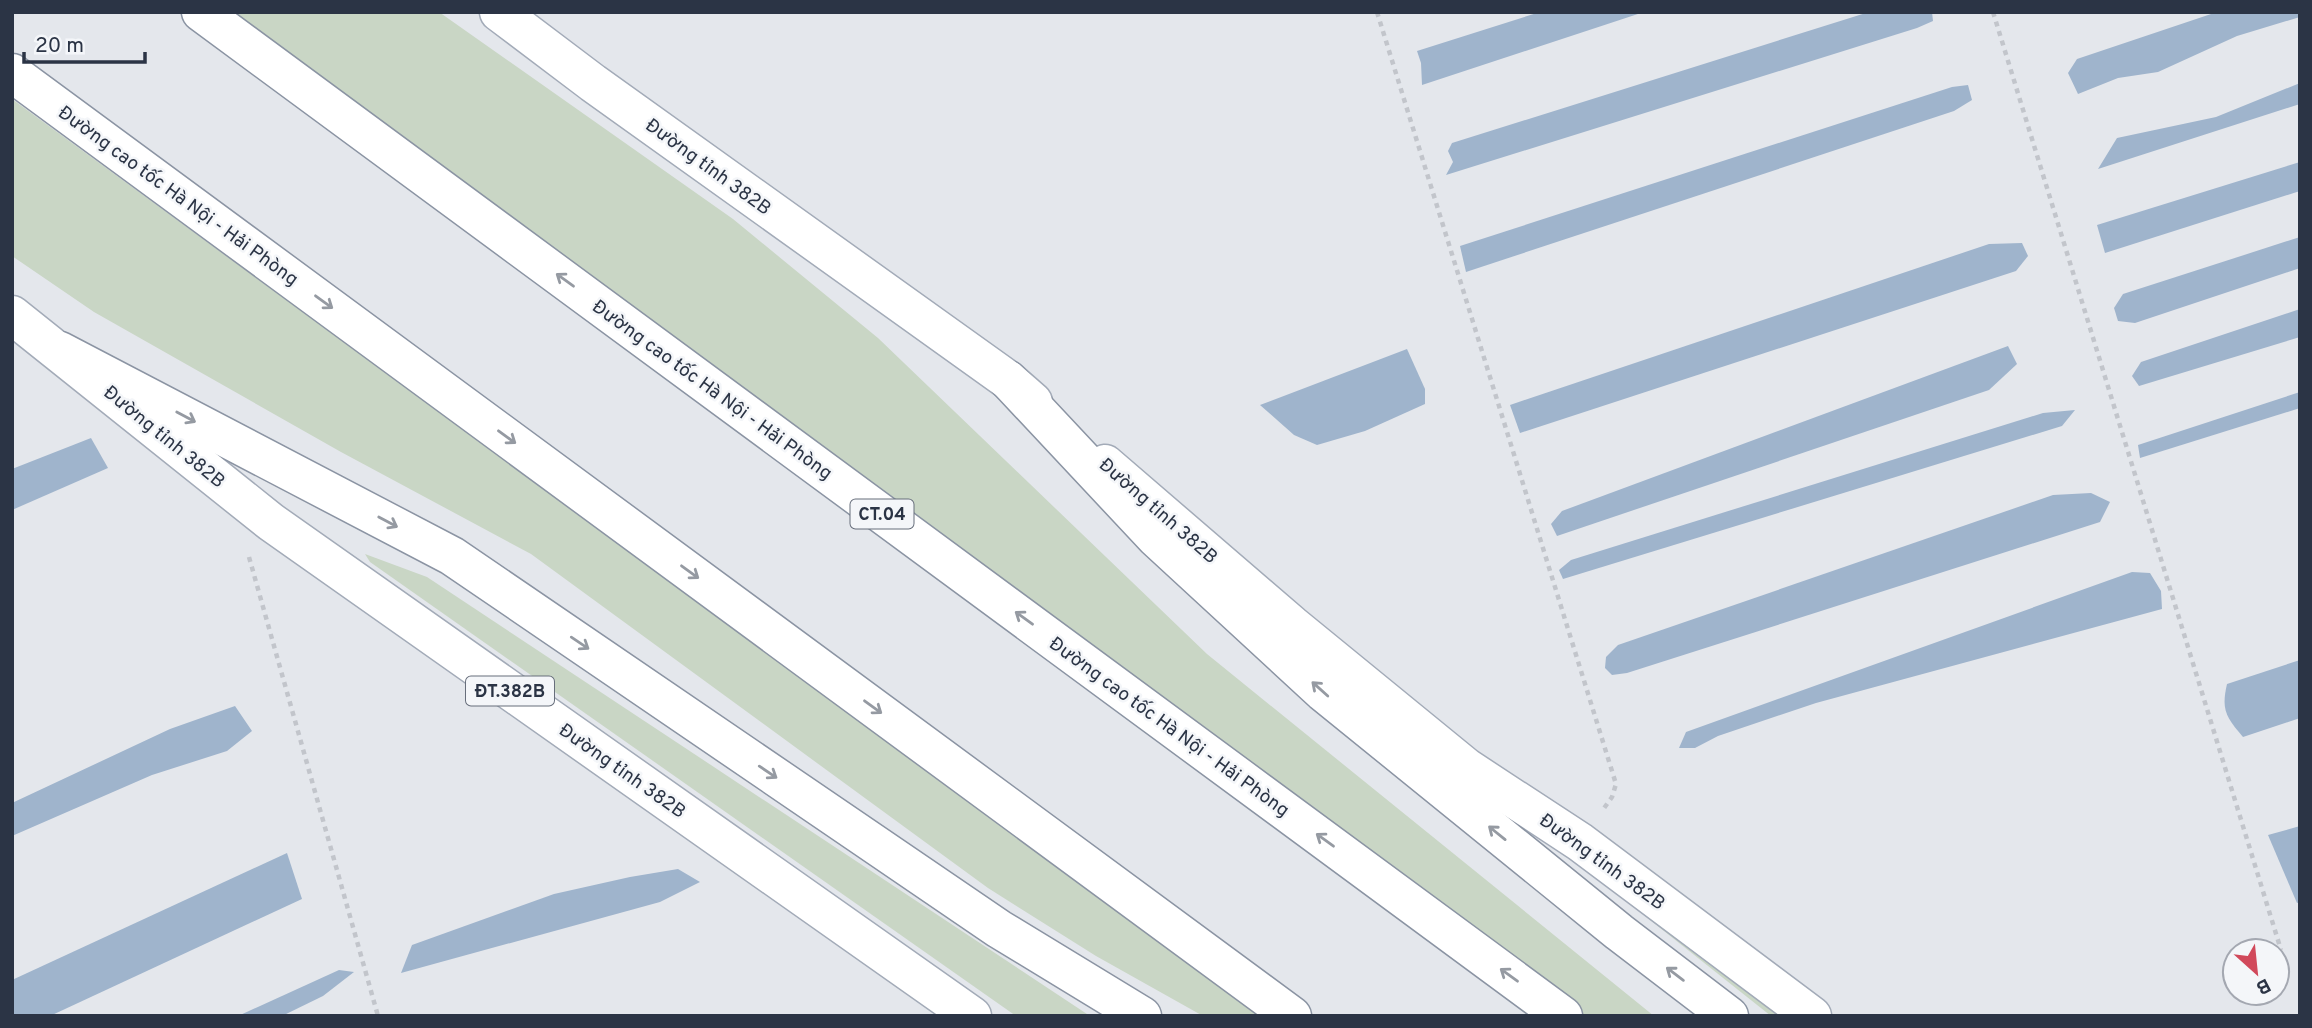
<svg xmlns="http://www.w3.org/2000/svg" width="2312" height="1028" font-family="Overpass,sans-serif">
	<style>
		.green { fill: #c9d6c5 }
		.water { fill: #9fb4cc }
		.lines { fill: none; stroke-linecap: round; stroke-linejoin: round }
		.primary-casing { stroke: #a3abb8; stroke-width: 41 }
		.motorway-casing { stroke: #8b94a3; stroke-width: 41 }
		.path { stroke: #c2c5cb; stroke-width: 4.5; stroke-dasharray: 5 5; stroke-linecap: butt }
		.primary { stroke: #fff; stroke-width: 38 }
		.motorway { stroke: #fff; stroke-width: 38 }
		.oneway { stroke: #959aa2 }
		.labels { text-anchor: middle; stroke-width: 5; stroke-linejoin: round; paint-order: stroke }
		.shield { fill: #f4f6f9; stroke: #676e7b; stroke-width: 2 }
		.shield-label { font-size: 18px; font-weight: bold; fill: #2b3445 }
		.street-label { font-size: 19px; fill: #2b3445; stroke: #f4f6f9 }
	</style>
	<rect width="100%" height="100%" fill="#e4e7ec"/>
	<!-- green -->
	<g class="green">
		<path d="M211 12H439L733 219 878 338 1207 654 1654 1016H1578Z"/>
		<path d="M12 99 1264 1016H1203L1096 956 988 888 531 554 341 452 94 312 12 256Z"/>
		<path d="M365 554 427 577 1090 1016H1016L370 562Z"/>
		<path d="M1601 881 1796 1016H1771Z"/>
	</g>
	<!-- water -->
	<g class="water">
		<path d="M1540 12H1644L1422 85 1421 63 1417 51Z"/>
		<path d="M1869 12H1932L1933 21 1917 28 1446 175 1453 162 1448 151 1452 143Z"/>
		<path d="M2217 12H2300V17L2237 36 2158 72 2118 78 2078 94 2068 73 2077 59Z"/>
		<path d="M2300 83V104L2098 169 2117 138 2216 117Z"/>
		<path d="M1968 85 1972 100 1954 111 1466 272 1460 246 1952 87Z"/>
		<path d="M2300 162V191L2105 253 2097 225Z"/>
		<path d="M2300 237V268L2135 323 2118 321 2114 308 2123 294Z"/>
		<path d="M2022 243 2028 256 2016 271 1520 433 1510 405 1989 244Z"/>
		<path d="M2300 309V337L2139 386 2132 376 2141 362Z"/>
		<path d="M2008 346 2017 364 1989 390 1557 536 1551 524 1562 511Z"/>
		<path d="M1407 349 1425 389V404L1365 431 1317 445 1294 435 1260 405Z"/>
		<path d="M2300 392V408L2140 458 2138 445Z"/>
		<path d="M2075 410 2062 426 1563 579 1559 570 1571 560 2043 413Z"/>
		<path d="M91 438 108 468 12 510V469Z"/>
		<path d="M2091 493 2110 502 2100 522 1627 673 1612 675 1605 668 1606 657 1618 645 2053 495Z"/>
		<path d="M2132 572 2150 573 2161 591 2162 609 1816 703 1718 736 1695 748H1679L1686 732Z"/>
		<path d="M2300 660V718L2243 737C2226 717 2221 710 2227 684Z"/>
		<path d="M235 706 252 731 227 751 152 775 12 836V803L170 729Z"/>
		<path d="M2300 826V902L2297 903 2268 835Z"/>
		<path d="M287 853 302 899 50 1016H12V980Z"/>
		<path d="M678 869 700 882 660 902 401 973 412 945 554 894 630 877Z"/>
		<path d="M339 970 354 972 323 996 282 1016H238Z"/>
	</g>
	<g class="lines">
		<!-- primary casing -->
		<g class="primary-casing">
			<g id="primary">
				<path d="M499 12 593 83 1008 380 1033 402"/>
				<path d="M12 315 271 522 972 1016"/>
				<path d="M1105 464 1292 625 1467 768 1580 842 1812 1016"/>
			</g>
		</g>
		<!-- motorway casing -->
		<g class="motorway-casing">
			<g id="motorway">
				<path d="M201 12 1563 1016"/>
				<path d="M12 73 1292 1016"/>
				<path d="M60 351 452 556 999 929 1142 1016"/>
				<path d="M1008 380 1156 538 1323 692 1619 932 1729 1016"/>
			</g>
		</g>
		<!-- path -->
		<g class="path">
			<path d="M1377 12 1616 784 1612 797 1602 811"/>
			<path d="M1993 12 2281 950"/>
			<path d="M249 557 378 1016"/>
		</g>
		<!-- primary -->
		<use href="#primary" class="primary"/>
		<!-- motorway -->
		<use href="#motorway" class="motorway"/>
	</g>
	<!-- one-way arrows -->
	<defs><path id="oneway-shaft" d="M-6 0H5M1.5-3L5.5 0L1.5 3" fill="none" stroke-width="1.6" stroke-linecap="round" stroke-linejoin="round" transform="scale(1.75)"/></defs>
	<g class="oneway">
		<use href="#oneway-shaft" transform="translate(565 280) rotate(-144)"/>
		<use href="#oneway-shaft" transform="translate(324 302) rotate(36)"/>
		<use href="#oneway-shaft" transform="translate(186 417) rotate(28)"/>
		<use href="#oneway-shaft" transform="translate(507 437) rotate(36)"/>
		<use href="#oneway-shaft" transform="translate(388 522) rotate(28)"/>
		<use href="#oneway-shaft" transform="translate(690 572) rotate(36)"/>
		<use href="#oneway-shaft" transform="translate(1024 618) rotate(-144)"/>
		<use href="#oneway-shaft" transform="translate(580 643) rotate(34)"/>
		<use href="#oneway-shaft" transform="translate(1320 689) rotate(-138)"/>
		<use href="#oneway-shaft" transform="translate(873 707) rotate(36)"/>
		<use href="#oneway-shaft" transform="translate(768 772) rotate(34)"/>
		<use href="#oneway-shaft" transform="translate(1497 833) rotate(-141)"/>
		<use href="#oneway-shaft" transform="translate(1325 840) rotate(-144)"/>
		<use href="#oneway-shaft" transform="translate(1675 974) rotate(-143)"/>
		<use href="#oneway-shaft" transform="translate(1509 975) rotate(-144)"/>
	</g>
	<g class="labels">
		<!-- shield labels -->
		<g class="shield">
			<rect x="850.5" y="499.5" width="63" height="29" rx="5"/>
			<rect x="466" y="676.5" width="88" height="29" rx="5"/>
		</g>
		<g class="shield-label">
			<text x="882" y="520">CT.04</text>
			<text x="510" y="697">ĐT.382B</text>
		</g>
		<!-- street labels -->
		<g class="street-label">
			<text transform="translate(709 166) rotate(36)" y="7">Đường tỉnh 382B</text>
			<text transform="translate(179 195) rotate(36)" y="7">Đường cao tốc Hà Nội - Hải Phòng</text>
			<text transform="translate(713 389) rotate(36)" y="7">Đường cao tốc Hà Nội - Hải Phòng</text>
			<text transform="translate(165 436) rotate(39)" y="7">Đường tỉnh 382B</text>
			<text transform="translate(1159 510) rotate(41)" y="7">Đường tỉnh 382B</text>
			<text transform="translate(1170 726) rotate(36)" y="7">Đường cao tốc Hà Nội - Hải Phòng</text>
			<text transform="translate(623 770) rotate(35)" y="7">Đường tỉnh 382B</text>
			<text transform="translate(1603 861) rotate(36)" y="7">Đường tỉnh 382B</text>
		</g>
	</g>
	<!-- border -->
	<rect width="2312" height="1028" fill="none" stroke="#2b3445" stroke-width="28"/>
	<!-- north arrow -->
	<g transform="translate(2256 972) rotate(153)"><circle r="33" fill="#f4f6f9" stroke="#a4a8b1" stroke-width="2"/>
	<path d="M0-5L12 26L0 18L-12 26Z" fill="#d1495b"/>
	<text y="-10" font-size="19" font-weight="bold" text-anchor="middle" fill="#2b3445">B</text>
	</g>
	<!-- scale -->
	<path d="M24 52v10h121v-10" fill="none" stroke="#2b3445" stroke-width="3.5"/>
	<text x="35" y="52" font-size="21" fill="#2b3445" stroke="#f4f6f9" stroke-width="5" paint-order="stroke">20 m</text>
</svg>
